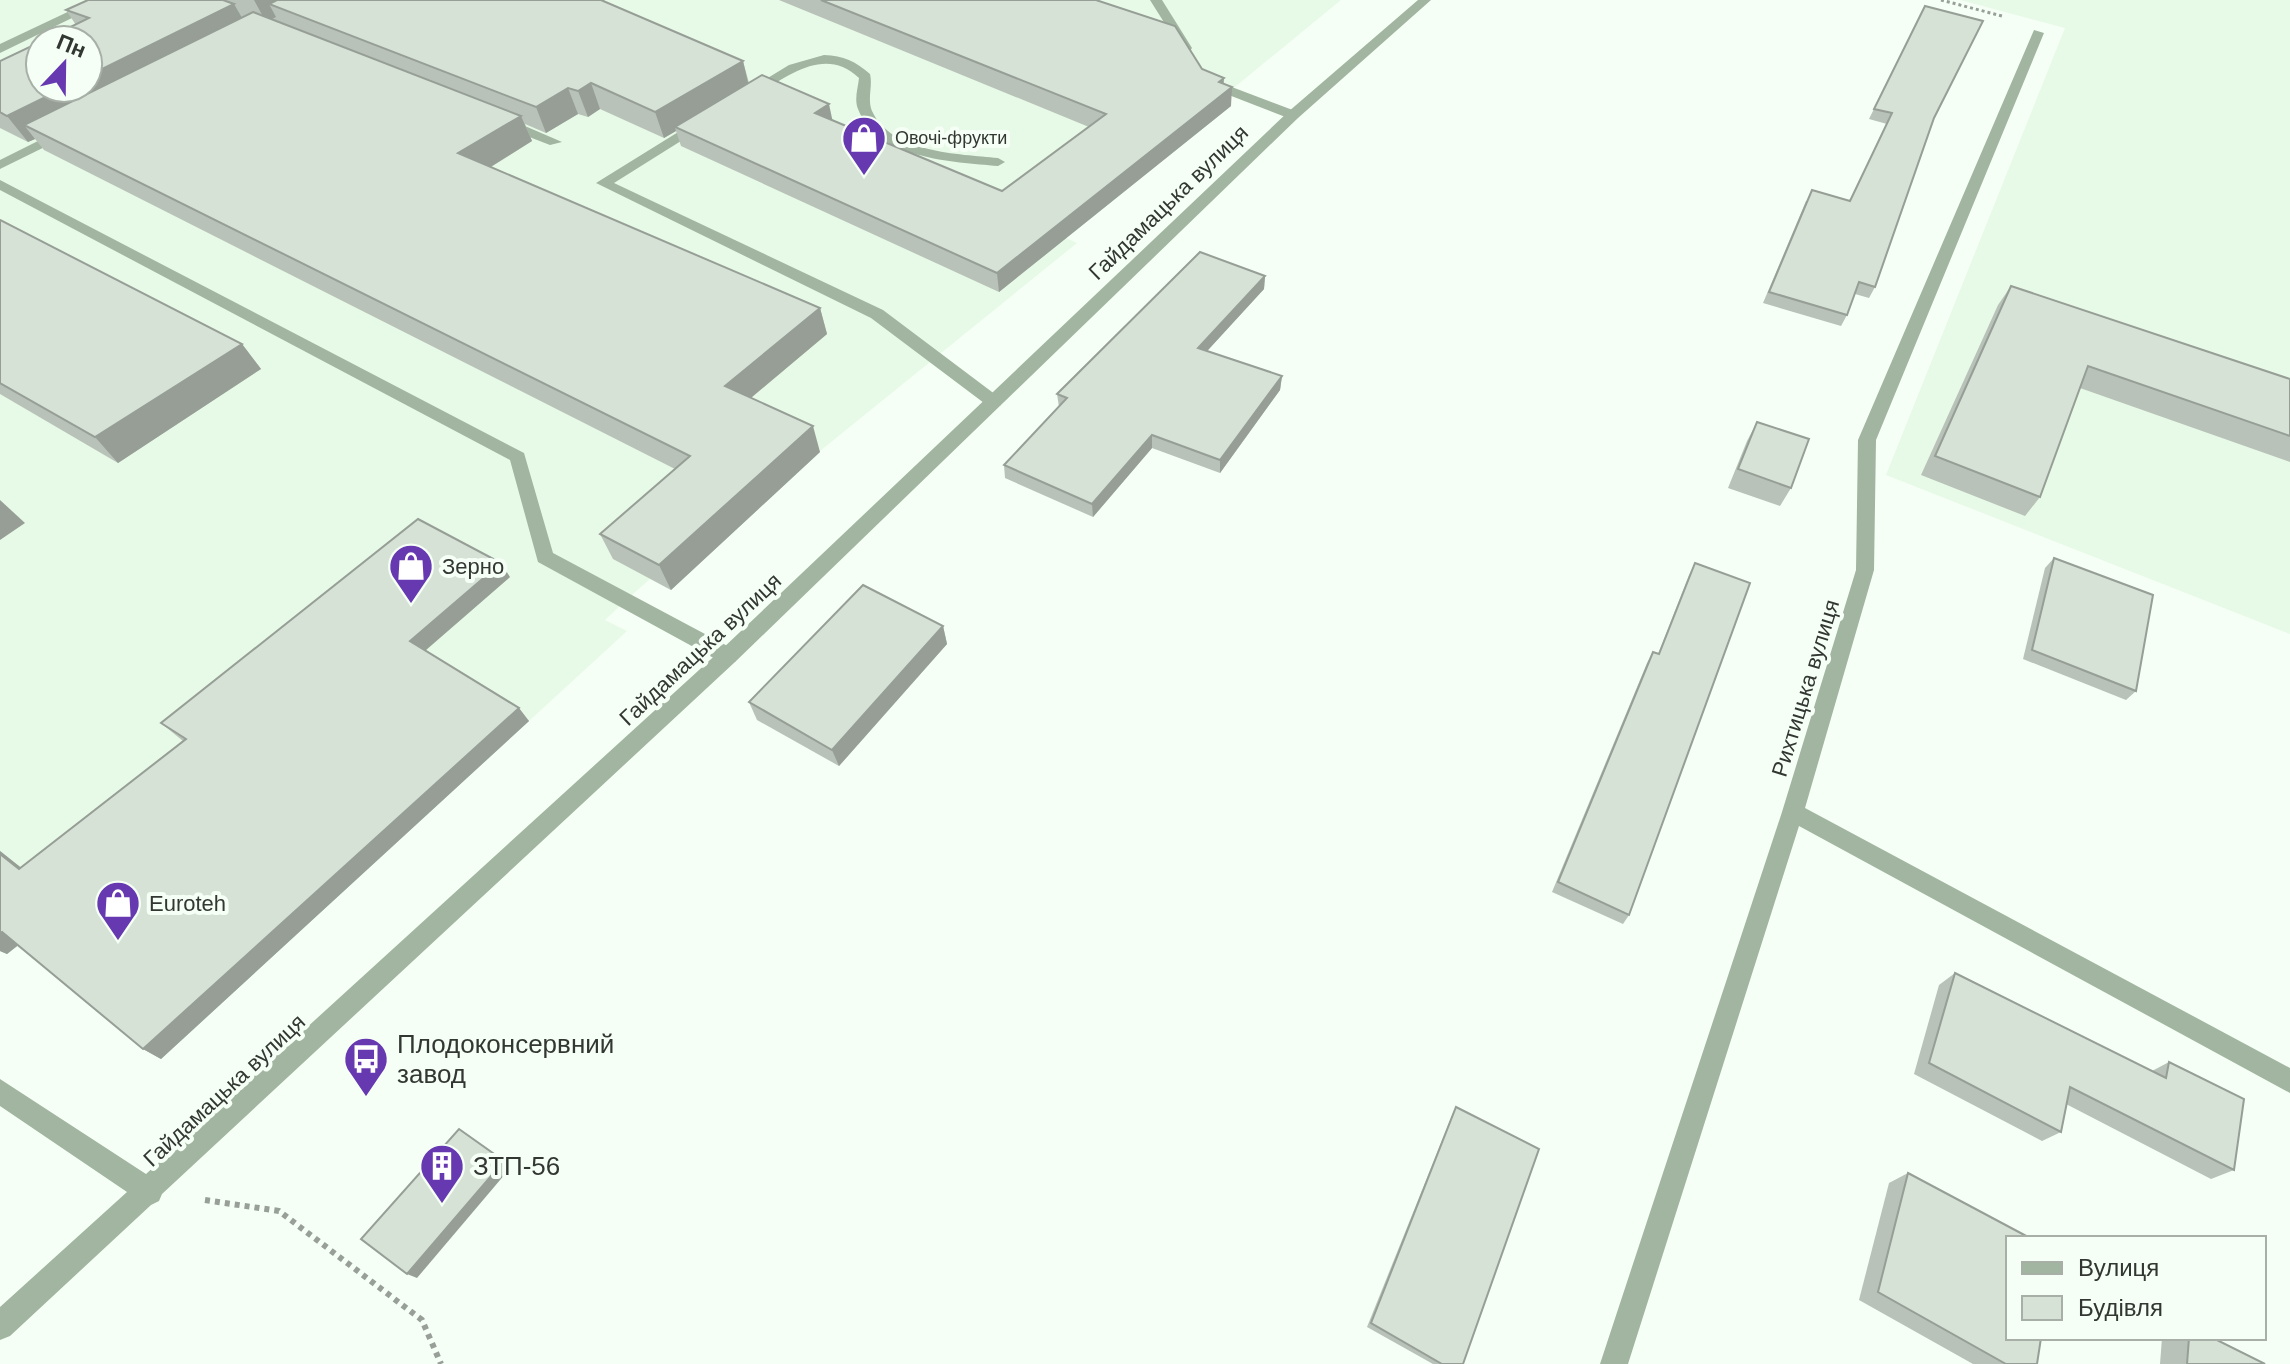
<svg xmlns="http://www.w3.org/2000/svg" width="2290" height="1364" font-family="Arial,sans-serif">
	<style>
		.built { fill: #e7f9e7; fill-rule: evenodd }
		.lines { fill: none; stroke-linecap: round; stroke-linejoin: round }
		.path-far1 { stroke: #989f98; stroke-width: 3; stroke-dasharray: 3 3; stroke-linecap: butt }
		.path { stroke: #989f98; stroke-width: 6; stroke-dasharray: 5 5; stroke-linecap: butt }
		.lane { fill: #a1b5a1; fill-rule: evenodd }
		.street { fill: #a1b5a1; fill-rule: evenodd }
		.wall { fill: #b8c2b8 }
		.shaded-wall { fill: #969e96 }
		.building { fill: #d6e2d6; stroke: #969e96; stroke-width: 2 }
		.labels { text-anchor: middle; stroke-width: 8; stroke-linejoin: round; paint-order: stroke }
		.far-poi-label { font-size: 18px; fill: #333733; stroke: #f5fff5; text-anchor: start }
		.street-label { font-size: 22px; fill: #333733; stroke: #f5fff5 }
		.poi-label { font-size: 22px; fill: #333733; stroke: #f5fff5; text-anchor: start }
		.near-poi-label { font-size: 26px; fill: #333733; stroke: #f5fff5; text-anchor: start }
	</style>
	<rect width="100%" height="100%" fill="#f5fff5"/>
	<!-- built -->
	<g class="built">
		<path d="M0 0H1341L1219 100 1066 238 1077 243 820 451 671 590 650 579 625 601 605 620 627 631 161 1059 22 943 7 954 0 949ZM40 40H88V88H40Z"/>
		<path d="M1960 0H2290V634L1886 475 2065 28Z"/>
	</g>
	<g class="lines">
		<!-- path-far1 -->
		<path class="path-far1" d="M1941 0 2002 16"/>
		<!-- path -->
		<path class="path" d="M205 1200 279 1211 422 1320 441 1364"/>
		<!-- lane -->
		<g class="lane">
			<path d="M93 0H109L0 53V44Z"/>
			<path d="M1150 0H1162L1192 48 1190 51H1182Z"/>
			<path d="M824 55C844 56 855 61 870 74 873 86 867 99 872 111 891 153 959 154 998 158L1005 162 998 166C953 162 877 159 858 109 854 99 858 88 859 78 826 46 788 75 757 95L745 92 789 65Z"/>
			<path d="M1208 78 1298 112 1300 115 1288 118 1203 85 1202 82Z"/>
			<path d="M501 120H511L562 142 550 145 501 126Z"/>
			<path d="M696 121 708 124 614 183 883 310 1000 398 1002 402 1000 406H988L871 318 596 183Z"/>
			<path d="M64 128 69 129V135L0 169V160Z"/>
			<path d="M0 180 524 453 553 553 735 650 738 656 735 662H721L538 562 510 460 0 190Z"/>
		</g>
		<!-- street -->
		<g class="street">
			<path d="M1418 0H1431L1298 118 735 662 162 1194 159 1201 151 1205 10 1336 0 1340V1307L127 1192 0 1106V1079L146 1174 721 650 1288 112Z"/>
			<path d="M2034 30 2044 33 1876 440 1874 570 1805 808 2290 1068V1093L1799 826 1628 1364H1600L1782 812 1856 570 1858 440Z"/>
		</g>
	</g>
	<!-- wall -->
	<g class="wall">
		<path d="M88 0H605L604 1 743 61 749 83 833 120 1002 191 1089 127 779 0H1096L1223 83 1231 106 999 292 681 146 676 131 664 138 600 109 588 117 578 114 546 133 525 124 532 141 491 167 820 308 827 334 751 398 820 452 671 590 613 559 600 534 675 469 44 150 35 139 28 142 0 128V61L76 25 66 10Z"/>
		<path d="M1925 6 1934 118 1875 287 1869 298 1855 294 1847 315 1841 326 1763 303 1806 201H1850L1887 124 1869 119Z"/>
		<path d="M0 220 242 344 261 369 118 463 0 394Z"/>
		<path d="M1265 276 1264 289 1207 351 1282 376 1280 390 1220 473 1152 448 1093 517 1005 478 1004 465 1059 407 1057 394Z"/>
		<path d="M2011 286 2290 379V462L2080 388 2040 497 2025 516 1921 475 1998 305Z"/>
		<path d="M1757 422 1791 488 1780 506 1728 488 1747 441Z"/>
		<path d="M2054 558 2136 691 2126 700 2023 659 2045 568Z"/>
		<path d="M1695 563 1629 915 1623 924 1552 892 1647 663 1653 652 1658 654 1689 575Z"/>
		<path d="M510 577 425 651 529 721 161 1059 143 1049 18 945 7 954 0 951V851L21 868 183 741 161 723Z"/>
		<path d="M943 626 947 644 839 766 757 720 749 702Z"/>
		<path d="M1955 973 2152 1071 2169 1062 2234 1170 2211 1179 2066 1104 2061 1132 2042 1141 1914 1074 1939 985Z"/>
		<path d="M1456 1107 1463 1364H1433L1367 1327 1453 1113Z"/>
		<path d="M1908 1173 2037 1364H1973L1859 1300 1889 1183Z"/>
		<path d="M2162 1338H2213L2265 1364H2160Z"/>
	</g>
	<!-- shaded-wall -->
	<g class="shaded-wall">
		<path d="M254 0H309L269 4 276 17 266 22Z"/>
		<path d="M234 4 249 30 24 125 35 139 28 142 7 116 64 88H88V76Z"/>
		<path d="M743 61 749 87 675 127 676 131 664 138 655 112Z"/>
		<path d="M1224 78 1223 94 1232 87 1231 106 999 292 997 273Z"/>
		<path d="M591 83 600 109 588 117 578 91Z"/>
		<path d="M568 88 578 114 546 133 536 107Z"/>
		<path d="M829 104 833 123 815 113Z"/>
		<path d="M521 116 532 141 471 179 458 153Z"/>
		<path d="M1265 276 1264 289 1198 361V348Z"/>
		<path d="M820 308 827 334 734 412 725 386Z"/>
		<path d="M242 344 261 369 118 463 95 437Z"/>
		<path d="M1282 376 1280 390 1220 473V460Z"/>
		<path d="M813 426 820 452 671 590 659 565Z"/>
		<path d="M1152 435V448L1093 517 1092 504Z"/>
		<path d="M0 500 25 523 0 540Z"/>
		<path d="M501 563 510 577 420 655 410 641Z"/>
		<path d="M943 626 947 644 839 766 832 750Z"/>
		<path d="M519 708 529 721 161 1059 143 1049Z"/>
		<path d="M0 851 38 881 19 869 0 854Z"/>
		<path d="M2 932 21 943 7 954 0 951V933Z"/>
		<path d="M459 1129 512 1166 417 1278 407 1274Z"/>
	</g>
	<!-- building -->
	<g class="building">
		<path d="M88 0H223L234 4 88 76V40H44L89 18 66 10Z"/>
		<path d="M277 0H601L743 61 655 112 591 83 578 91 568 88 536 107 269 4Z"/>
		<path d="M821 0H1096L1175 26 1202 69 1224 78 1219 82 1232 87 997 273 675 127 762 75 829 104 815 113 1002 191 1106 114Z"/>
		<path d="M1925 6 1983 21 1934 118 1875 287 1859 282 1847 315 1769 292 1812 190 1850 201 1892 113 1874 109Z"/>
		<path d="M253 12 521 116 458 153 820 308 725 386 813 426 659 565 600 534 690 456 24 125Z"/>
		<path d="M40 42V88H64L7 116 0 112V61Z"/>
		<path d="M0 220 242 344 95 437 0 383Z"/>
		<path d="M1200 252 1265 276 1198 348 1282 376 1220 460 1152 435 1092 504 1004 465 1067 398 1057 394Z"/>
		<path d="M2011 286 2290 379V436L2088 366 2040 497 1935 456Z"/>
		<path d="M1757 422 1809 439 1791 488 1738 469Z"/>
		<path d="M418 519 501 563 410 641 519 708 143 1049 2 932 0 933V854L19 869 186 739 161 723Z"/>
		<path d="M2054 558 2153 595 2136 691 2032 650Z"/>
		<path d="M1695 563 1750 583 1629 915 1558 882 1653 652 1659 654Z"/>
		<path d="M863 585 943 626 832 750 749 702Z"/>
		<path d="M1955 973 2166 1078 2169 1062 2244 1099 2234 1170 2070 1087 2061 1132 1929 1063Z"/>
		<path d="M1456 1107 1539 1149 1463 1364H1442L1371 1323Z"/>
		<path d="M459 1129 504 1161 407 1274 361 1239Z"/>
		<path d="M1908 1173 2030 1238H2008V1338H2041L2037 1364H2006L1878 1292Z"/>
		<path d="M2189 1338H2213L2265 1364H2187Z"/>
	</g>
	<!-- icons -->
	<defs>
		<g id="shop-pin" transform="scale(2.3)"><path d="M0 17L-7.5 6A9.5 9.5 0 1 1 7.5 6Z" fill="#6639b1" stroke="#f5fff5"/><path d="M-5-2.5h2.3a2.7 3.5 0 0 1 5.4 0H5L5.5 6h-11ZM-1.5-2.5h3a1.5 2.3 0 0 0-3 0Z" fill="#fff"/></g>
		<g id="bus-pin" transform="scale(2.3)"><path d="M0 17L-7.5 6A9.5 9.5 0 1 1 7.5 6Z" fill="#6639b1" stroke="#f5fff5"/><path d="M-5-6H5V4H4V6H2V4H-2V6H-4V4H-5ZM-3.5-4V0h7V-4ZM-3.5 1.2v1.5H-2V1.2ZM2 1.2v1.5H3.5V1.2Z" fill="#fff"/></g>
		<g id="building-pin" transform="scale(2.3)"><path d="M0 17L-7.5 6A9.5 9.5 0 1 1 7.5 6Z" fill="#6639b1" stroke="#f5fff5"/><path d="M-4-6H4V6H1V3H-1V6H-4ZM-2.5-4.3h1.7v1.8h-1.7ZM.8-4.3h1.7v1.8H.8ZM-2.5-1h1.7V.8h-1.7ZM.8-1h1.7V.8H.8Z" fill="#fff"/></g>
	</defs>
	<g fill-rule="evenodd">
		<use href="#shop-pin" x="864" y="138"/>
		<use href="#shop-pin" x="411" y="566"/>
		<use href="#shop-pin" x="118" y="903"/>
		<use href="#bus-pin" x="366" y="1059"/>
		<use href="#building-pin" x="442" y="1166"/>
	</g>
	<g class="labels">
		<!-- far-poi labels -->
		<g class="far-poi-label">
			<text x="895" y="144">Овочі-фрукти</text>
		</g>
		<!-- street labels -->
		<g class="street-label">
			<text transform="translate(1168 202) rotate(-44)" y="8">Гайдамацька вулиця</text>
			<text transform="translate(700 649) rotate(-43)" y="8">Гайдамацька вулиця</text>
			<text transform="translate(1805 688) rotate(-73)" y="8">Рихтицька вулиця</text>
			<text transform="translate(224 1090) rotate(-43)" y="8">Гайдамацька вулиця</text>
		</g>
		<!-- poi labels -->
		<g class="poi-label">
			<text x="442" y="574">Зерно</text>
			<text x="149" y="911">Euroteh</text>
		</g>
		<!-- near-poi labels -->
		<g class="near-poi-label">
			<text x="397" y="1053">Плодоконсервний<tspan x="397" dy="30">завод</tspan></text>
			<text x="473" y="1175">ЗТП-56</text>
		</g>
	</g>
	<!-- legend -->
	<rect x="2006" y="1236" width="260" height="104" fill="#f5fff5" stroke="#a7afa7" stroke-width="2"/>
	<rect x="2022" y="1262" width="40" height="12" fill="#a1b5a1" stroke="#a7afa7" stroke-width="2"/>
	<text x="2078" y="1276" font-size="24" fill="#333733">Вулиця</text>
	<rect x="2022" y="1296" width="40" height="24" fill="#d6e2d6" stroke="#a7afa7" stroke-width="2"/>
	<text x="2078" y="1316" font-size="24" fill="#333733">Будівля</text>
	<!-- north arrow -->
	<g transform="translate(64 64) rotate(22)"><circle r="38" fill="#f5fff5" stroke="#a7afa7" stroke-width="2"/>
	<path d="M0-6L14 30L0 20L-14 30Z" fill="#6639b1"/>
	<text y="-12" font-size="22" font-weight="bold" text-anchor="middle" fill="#333733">Пн</text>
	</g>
</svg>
